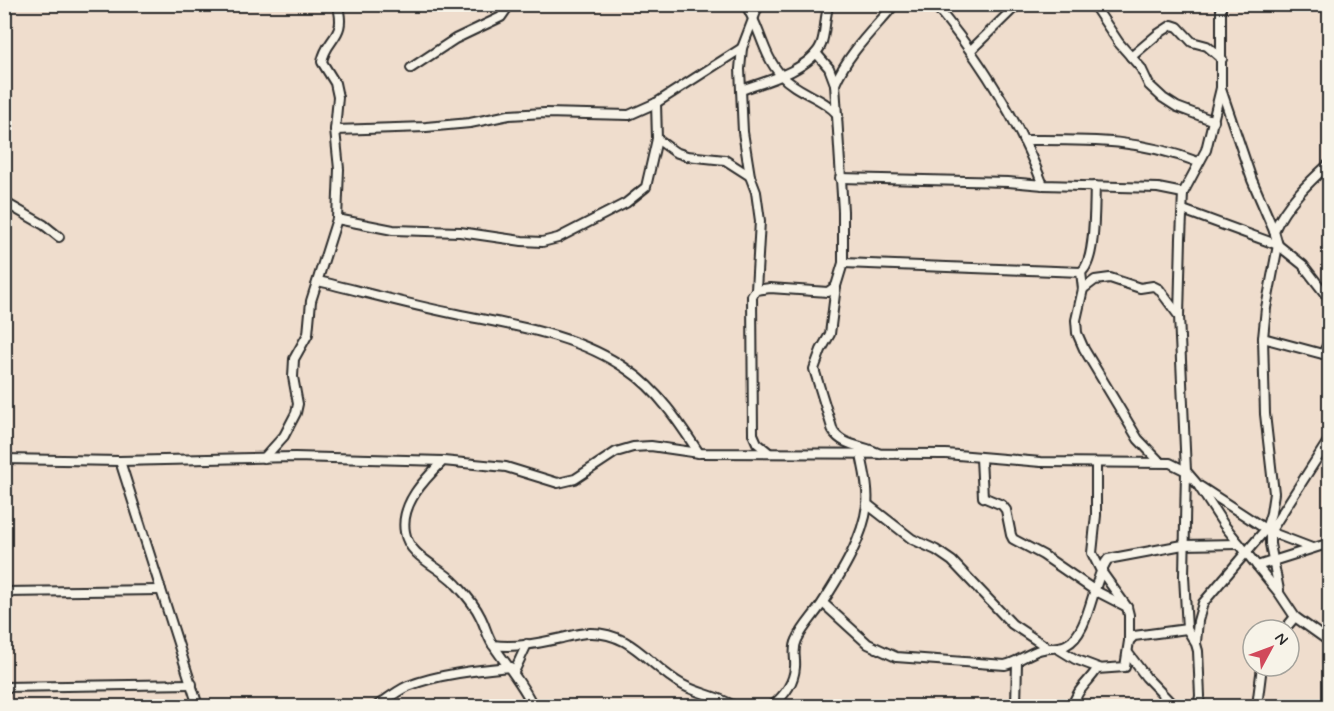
<svg xmlns="http://www.w3.org/2000/svg" width="1334" height="711" font-family="Mynerve,sans-serif">
	<style>
		.lines { fill: none; stroke-linecap: round; stroke-linejoin: round }
		.street-casing { stroke: #2b2b2b; stroke-width: 12 }
		.highway-casing { stroke: #2b2b2b; stroke-width: 18 }
		.street { stroke: #f7f3e8; stroke-width: 8 }
		.highway { stroke: #fce080; stroke-width: 14 }
	</style>
	<rect width="100%" height="100%" fill="#efddcd"/>
	<filter id="ink" filterUnits="userSpaceOnUse"><feTurbulence type="fractalNoise" baseFrequency=".0167" numOctaves="2"/><feDisplacementMap in="SourceGraphic" scale="12" xChannelSelector="R" yChannelSelector="G"/><feConvolveMatrix kernelMatrix="1 2 1 2 8 2 1 2 1" color-interpolation-filters="sRGB"/></filter>
	<g filter="url(#ink)">
		<g class="lines">
			<!-- street casing -->
			<g class="street-casing">
				<g id="street">
					<path d="M745 4C760 26 763 56 781 75 797 93 823 97 838 115"/>
					<path d="M934 4C981 60 1017 117 1043 185"/>
					<path d="M1093 4 1119 43 1141 68 1149 85 1163 98 1177 107 1214 121"/>
					<path d="M971 50 1018 4"/>
					<path d="M816 53 829 68 835 84"/>
					<path d="M1131 57 1158 34 1172 25 1178 27 1192 42 1207 46 1222 59"/>
					<path d="M411 68 455 39 501 17 510 4"/>
					<path d="M741 90C764 82 810 70 821 45 826 33 824 18 829 4"/>
					<path d="M335 130 426 127 470 123 509 115 545 113 629 115 656 103 742 48"/>
					<path d="M657 139 675 152 687 156 725 160 750 176"/>
					<path d="M1023 140C1088 140 1136 138 1198 162"/>
					<path d="M840 178 1008 182 1043 185 1158 188 1183 193"/>
					<path d="M4 202 44 225 59 237"/>
					<path d="M1183 210 1278 245 1303 265 1330 300"/>
					<path d="M337 219 393 230 460 232 522 241 542 242 558 238 626 203 646 187 657 139 656 103"/>
					<path d="M1274 231C1286 204 1308 183 1330 163"/>
					<path d="M843 263 1081 272C1096 262 1094 205 1095 186"/>
					<path d="M1081 272 1083 289 1076 320 1077 333 1084 349 1138 439 1160 462"/>
					<path d="M318 281C364 292 410 305 456 314 515 326 577 334 628 370 658 390 680 424 699 453"/>
					<path d="M836 286 830 334 821 350 814 369 833 431C843 447 864 445 880 454"/>
					<path d="M1083 289 1095 280 1110 278 1140 288 1153 286 1159 289 1179 316"/>
					<path d="M756 290 760 221 756 192 750 176 743 132 740 69 742 48 759 4"/>
					<path d="M1263 338 1330 356"/>
					<path d="M1323 354 1330 339"/>
					<path d="M768 452 757 443 753 434 752 296 756 290 770 288 828 292 836 286 843 263V211L835 84C848 53 873 30 895 4"/>
					<path d="M264 458 284 436 296 413 298 404 293 377 294 359 308 334 311 301 337 219 339 169 335 130 338 97 335 83 322 62C326 37 348 38 337 4"/>
					<path d="M981 458 983 497 1002 505 1006 510 1011 535 1013 539 1043 555 1094 590 1127 607"/>
					<path d="M4 459 120 461 295 457 443 461 506 467 558 483 575 479 616 452 633 447 651 446 699 453 946 454 1041 462 1170 463 1186 471 1198 485 1224 525 1279 593 1295 617 1330 642"/>
					<path d="M120 461 198 706"/>
					<path d="M443 461C425 479 400 504 405 532 409 557 439 566 455 583 464 593 474 603 480 616 485 625 487 636 493 645 507 666 523 684 533 706"/>
					<path d="M1096 463V515L1092 553 1101 571 1127 607 1129 615V641"/>
					<path d="M1201 487 1270 532 1312 548"/>
					<path d="M867 504 912 539 936 550 952 561 1012 624 1048 648"/>
					<path d="M1257 566 1330 543"/>
					<path d="M1279 590 1270 544V532L1330 438"/>
					<path d="M4 592 161 590"/>
					<path d="M823 603 868 644 896 657 1005 665C1018 662 1027 654 1039 650 1048 647 1057 649 1066 645 1090 634 1092 580 1108 559L1183 545 1239 544"/>
					<path d="M1284 630 1295 617"/>
					<path d="M1196 642 1198 621 1203 603 1266 529 1271 513 1274 493 1265 414 1263 338 1266 308 1278 245 1274 231 1252 180 1221 89"/>
					<path d="M493 645C517 648 539 643 562 638 570 636 580 633 589 633 633 632 649 667 683 685 699 694 718 696 734 706"/>
					<path d="M1057 648 1075 659 1099 668"/>
					<path d="M1128 653 1146 677 1174 706"/>
					<path d="M514 672 527 644"/>
					<path d="M4 687 192 684"/>
					<path d="M377 706C387 699 397 691 408 686 439 674 477 670 510 667"/>
					<path d="M772 706C784 696 794 683 795 667 796 658 792 650 797 640 803 626 815 615 823 602 841 574 863 539 867 505 869 489 864 470 861 455"/>
					<path d="M1016 706 1017 662"/>
					<path d="M1073 706C1076 690 1089 682 1097 669L1125 667 1129 641 1134 636 1187 629"/>
					<path d="M1198 706 1200 696 1198 651 1196 644 1187 629 1184 576 1186 471 1179 316 1181 238 1183 193 1206 150 1221 88V4"/>
					<path d="M1257 706 1262 666"/>
				</g>
			</g>
			<!-- highway casing -->
			<g class="highway-casing">
				<path id="highway" d="M1328 706 1330 705"/>
			</g>
			<!-- street -->
			<use href="#street" class="street"/>
			<!-- highway -->
			<use href="#highway" class="highway"/>
		</g>
	</g>
	<!-- margin -->
	<rect width="1334" height="711" fill="none" stroke="#f7f3e8" stroke-width="24"/>
	<rect x="12" y="12" width="1310" height="687" fill="none" stroke="#2b2b2b" stroke-width="2" filter="url(#ink)"/>
	<!-- north arrow -->
	<g transform="translate(1271 648) rotate(49)"><circle r="28" fill="#f7f3e8" stroke="#a5a39c" stroke-width="1.5"/>
	<path d="M0-4.5L10 22L0 15L-10 22Z" fill="#d1495b"/>
	<text y="-9" font-size="16" font-weight="bold" text-anchor="middle" fill="#2b2b2b">N</text>
	</g>
</svg>
